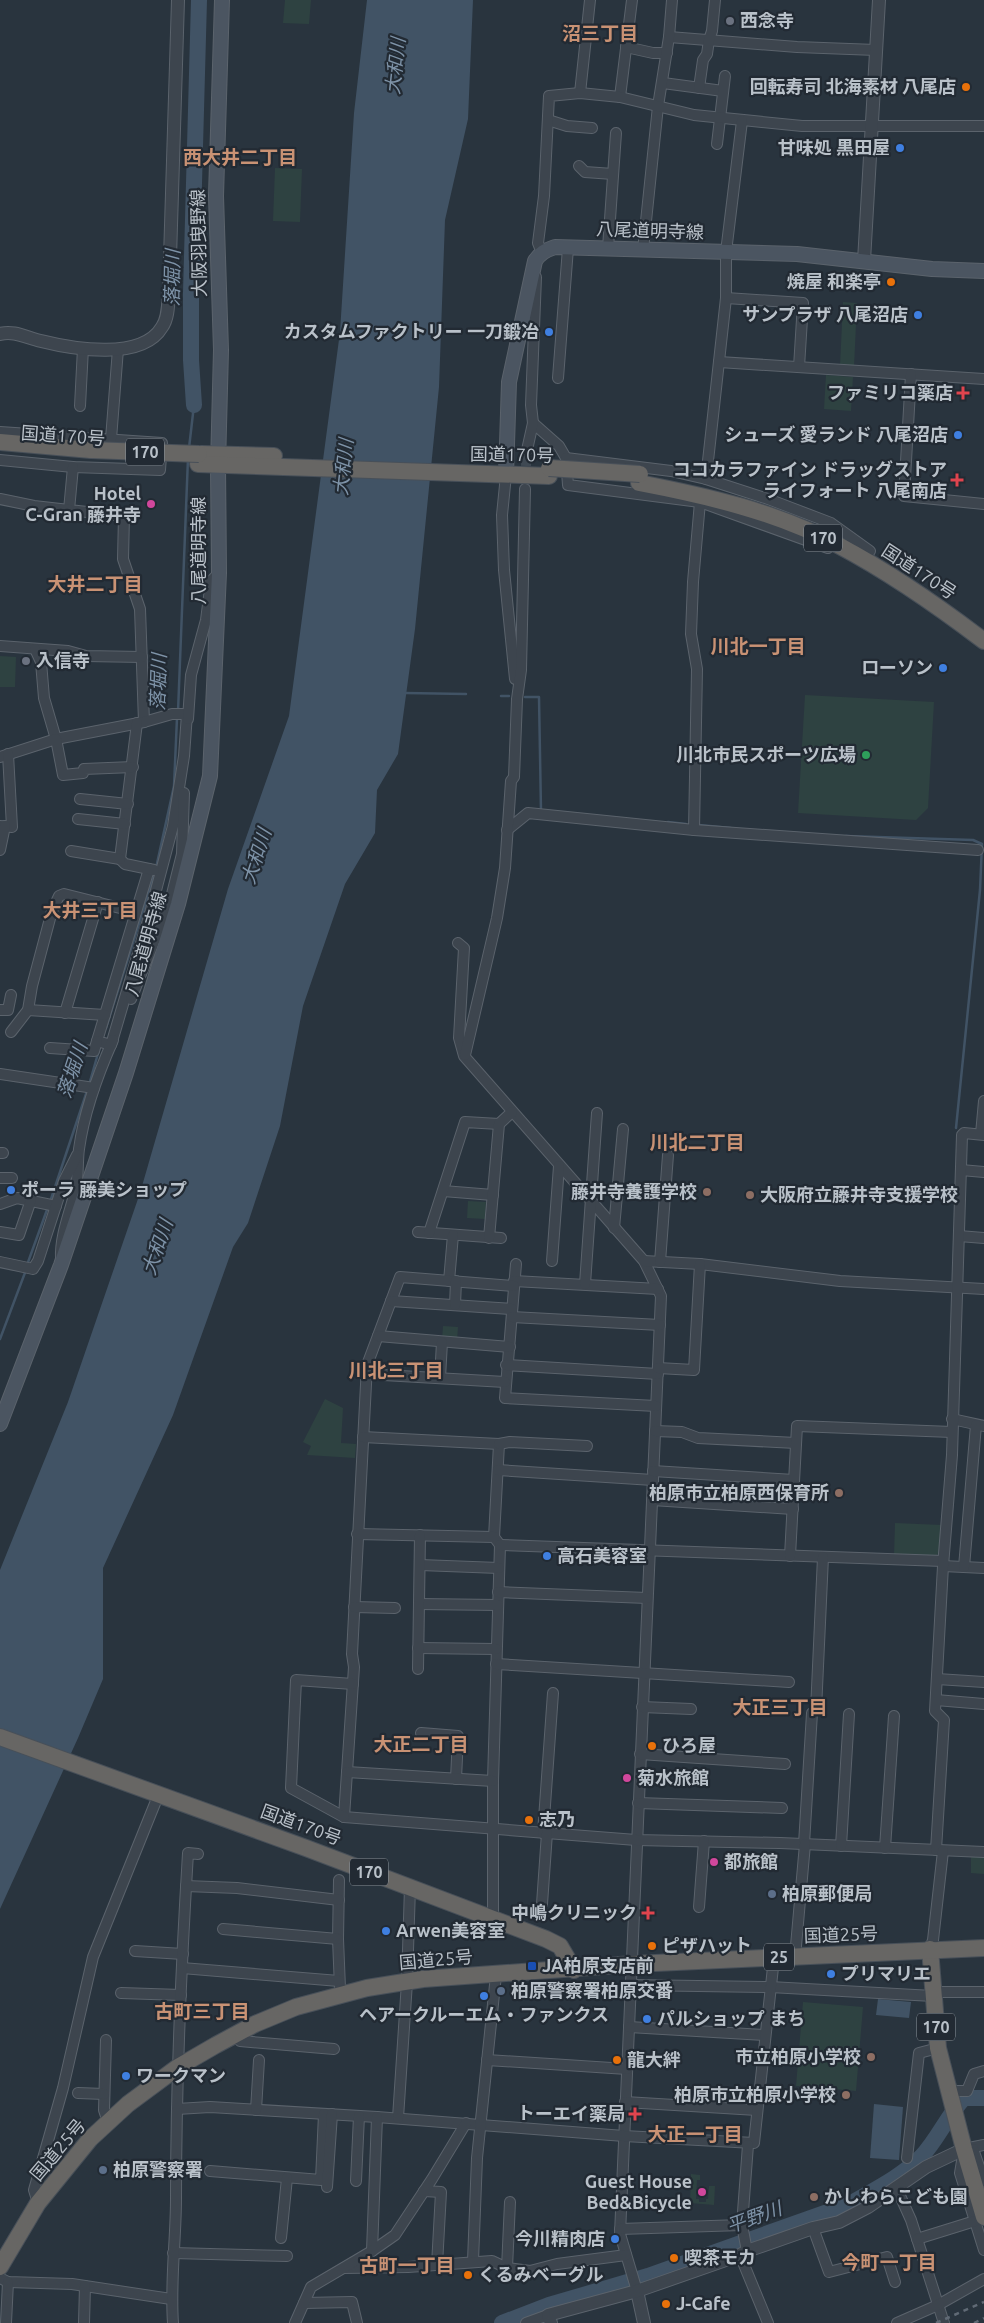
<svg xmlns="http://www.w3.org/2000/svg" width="984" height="2323" font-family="Ubuntu,'Noto Sans JP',sans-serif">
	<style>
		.green { fill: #2e4241 }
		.water { fill: #415365 }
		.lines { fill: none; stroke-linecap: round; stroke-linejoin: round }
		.stream { stroke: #415365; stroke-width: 2.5 }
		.river { stroke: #415365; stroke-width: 16 }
		.minor-tunnel { stroke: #3f4953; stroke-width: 10; stroke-dasharray: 10 5; stroke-linecap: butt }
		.minor-casing { stroke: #5b636c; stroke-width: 12 }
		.tertiary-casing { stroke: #5b636c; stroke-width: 14 }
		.secondary-casing { stroke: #5b636c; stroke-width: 16 }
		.trunk-casing { stroke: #485059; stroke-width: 18 }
		.minor { stroke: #3d454e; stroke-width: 10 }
		.tertiary { stroke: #3d454e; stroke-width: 12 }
		.secondary { stroke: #4b5561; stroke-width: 14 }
		.trunk { stroke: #676664; stroke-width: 16 }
		.rail { stroke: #606a75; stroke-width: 2.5; stroke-dasharray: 5 5; stroke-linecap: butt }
		.trunk-bridge-casing { stroke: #485059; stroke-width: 18; stroke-linecap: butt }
		.trunk-bridge { stroke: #676664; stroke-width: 16 }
		.worship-dot { fill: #6b7280; stroke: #222a33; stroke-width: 2 }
		.food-dot { fill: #e8710a; stroke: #222a33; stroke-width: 2 }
		.shop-dot { fill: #3f7fe0; stroke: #222a33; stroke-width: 2 }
		.health-dot { fill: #e0444e; stroke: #222a33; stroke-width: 2 }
		.hotel-dot { fill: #d1479c; stroke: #222a33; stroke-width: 2 }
		.leisure-dot { fill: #2e9e5b; stroke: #222a33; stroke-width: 2 }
		.education-dot { fill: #8d6e63; stroke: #222a33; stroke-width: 2 }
		.service-dot { fill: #5c6f8a; stroke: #222a33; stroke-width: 2 }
		.transit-dot { fill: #1a4fb4; stroke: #222a33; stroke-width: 2 }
		.labels { text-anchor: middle; stroke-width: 4.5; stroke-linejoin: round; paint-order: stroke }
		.shield { fill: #222a33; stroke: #8c949c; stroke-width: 1 }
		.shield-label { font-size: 16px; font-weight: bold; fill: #b9c1c9 }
		.poi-label { font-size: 18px; font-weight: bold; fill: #b9c1c9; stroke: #222a33; text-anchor: start }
		.street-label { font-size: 18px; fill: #b9c1c9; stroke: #222a33 }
		.neighbourhood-label { font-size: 19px; font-weight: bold; fill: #c99274; stroke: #222a33 }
		.water-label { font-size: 19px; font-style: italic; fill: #7e93a8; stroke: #222a33 }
	</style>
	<rect width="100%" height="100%" fill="#29343e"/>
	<!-- green -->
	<g class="green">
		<path d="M285 0H311L309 24 283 23Z"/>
		<path d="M275 168 302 169 300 222 273 221Z"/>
		<path d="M843 302 857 303 854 367 840 366Z"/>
		<path d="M826 375 853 377 851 411 824 409Z"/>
		<path d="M0 656 16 657 15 687H0Z"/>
		<path d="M145 670 165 671 164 686 144 685Z"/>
		<path d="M805 695 934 702 928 808 916 820 798 813Z"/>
		<path d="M468 1201 486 1202 485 1219 467 1218Z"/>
		<path d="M443 1326 458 1327 457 1341 442 1340Z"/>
		<path d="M325 1399 343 1408 341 1443 356 1444 355 1458 307 1455 311 1446 303 1442Z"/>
		<path d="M895 1523 942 1525 940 1551 934 1559 894 1556Z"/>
		<path d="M971 1855 984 1856V1874L971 1873Z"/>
		<path d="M803 2002 863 2007 856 2091 796 2086Z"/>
		<path d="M691 2174 700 2175V2180H697L696 2199H699V2202H706V2199H708L709 2186H715L714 2205 690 2203Z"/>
	</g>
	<!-- water -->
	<g class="water">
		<path d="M367 0H473L468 119 445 220 439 387 415 629 398 754 377 790 375 833 345 884 303 1006 280 1126 248 1223 233 1247 173 1415 103 1568V1679L78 1738 0 1909V1570L68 1402 140 1193 228 889 289 716 340 332 354 113Z"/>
		<path d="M878 1999 911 2002 909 2018 876 2015Z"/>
		<path d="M874 2104 903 2107 899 2160 870 2158Z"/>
	</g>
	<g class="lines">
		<!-- stream -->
		<g class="stream">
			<path d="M189 448 194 405"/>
			<path d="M405 693 466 694"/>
			<path d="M501 696H509"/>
			<path d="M525 697H539L541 811"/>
			<path d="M178 712 188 458"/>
			<path d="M668 822 686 824"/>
			<path d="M699 825 731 828"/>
			<path d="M846 836 973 840 982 844 980 890 956 1128"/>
			<path d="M156 868 174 786 177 718"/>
			<path d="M106 1028 155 873"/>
			<path d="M89 1085 99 1050"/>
			<path d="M50 1202 87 1091"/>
			<path d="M27 1265 48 1207"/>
			<path d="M0 1339 26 1270"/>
		</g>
		<!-- river -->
		<g class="river">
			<path d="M194 405 191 360V293L199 0"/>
			<path d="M502 2323 549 2305 648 2276 850 2204C874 2190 902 2176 921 2157 938 2139 947 2116 964 2098H984"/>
		</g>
		<!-- minor-tunnel -->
		<path class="minor-tunnel" d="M525 481 527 450"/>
		<!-- minor casing -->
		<g class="minor-casing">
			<g id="minor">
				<path d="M669 37 797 47 876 50"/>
				<path d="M626 47 653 53H667"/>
				<path d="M663 83 723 91"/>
				<path d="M699 88 703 60 707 54 709 40 712 31 715 0"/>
				<path d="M580 93 590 0"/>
				<path d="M620 97 632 0"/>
				<path d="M548 120 567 126 592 128"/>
				<path d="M717 144 725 76"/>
				<path d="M579 166 585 172 613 174"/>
				<path d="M608 248 616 133"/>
				<path d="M643 250 658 106 669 37 672 0"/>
				<path d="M542 253 538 243 544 196 549 96 580 93 620 97 694 115 802 126H984"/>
				<path d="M726 298 803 303 799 367"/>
				<path d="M719 362 984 379"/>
				<path d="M911 374 904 496 984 504"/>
				<path d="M558 378 568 248"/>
				<path d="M80 406 83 348"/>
				<path d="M533 423 559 446 566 458 568 485 700 502 828 548"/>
				<path d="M0 432 162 443 160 470 73 467 0 460"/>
				<path d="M111 439 118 349"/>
				<path d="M527 450 533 423 531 405 536 277"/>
				<path d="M566 458 671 471 706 479 768 499 831 523 870 551"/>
				<path d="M73 467 69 510 124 516 123 559 140 609 144 722"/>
				<path d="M506 475 502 515 504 570 515 679"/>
				<path d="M706 479 726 298V252L742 121"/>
				<path d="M0 499 34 506 69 510"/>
				<path d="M0 646 68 651 86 656 142 657"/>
				<path d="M35 649 41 662 44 698 56 739 144 722 172 714H187L184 756 173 826 150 913 111 1045 97 1041 149 869"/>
				<path d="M188 719 191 675 206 620 211 581 219 573"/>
				<path d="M137 723 120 859 125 864 154 870"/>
				<path d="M0 757 56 739 63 775 83 773 84 769 133 767"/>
				<path d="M80 799 128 804"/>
				<path d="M78 819 125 824"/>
				<path d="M0 826 12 827 8 754"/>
				<path d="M507 830 528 813 694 830 978 850"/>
				<path d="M694 830 697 669 691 634 693 582 700 502"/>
				<path d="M0 850 5 826"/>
				<path d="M71 851 120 859"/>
				<path d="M458 943 464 948 459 1038 464 1056 644 1261 661 1296 620 2234 637 2291"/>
				<path d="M131 999 170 902 182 854 184 793"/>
				<path d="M0 1010H8L11 995"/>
				<path d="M28 1010 105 1015"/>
				<path d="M65 1013 98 902"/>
				<path d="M11 1032 28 1010 32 986 52 911 59 896 64 894 136 912"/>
				<path d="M50 1048 94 1051 97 1041"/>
				<path d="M465 1055 497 918 505 868 511 781 514 777 517 699 521 670 525 489"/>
				<path d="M0 1074 94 1088"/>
				<path d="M981 1134 984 1101"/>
				<path d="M0 1153H3"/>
				<path d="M961 1170 984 1172"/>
				<path d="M0 1178H12"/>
				<path d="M443 1191 493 1195"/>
				<path d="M0 1204 17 1198 56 1206"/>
				<path d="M614 1228 623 1129"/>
				<path d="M0 1232 19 1235 31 1200"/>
				<path d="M418 1232 501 1238"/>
				<path d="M429 1233 465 1122 499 1124"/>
				<path d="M959 1236 984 1238"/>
				<path d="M489 1238 499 1124 512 1112"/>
				<path d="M61 1258C60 1235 70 1213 75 1191 79 1177 77 1163 79 1149 84 1112 98 1074 113 1040"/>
				<path d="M552 1261 559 1166"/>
				<path d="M644 1261 700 1264 840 1281 984 1289"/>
				<path d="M0 1262 33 1269 38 1261 64 1181 77 1155"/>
				<path d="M660 1262 668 1155"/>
				<path d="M516 1264 505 1398 656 1406"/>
				<path d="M449 1281 453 1235"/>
				<path d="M514 1281 658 1289"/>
				<path d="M585 1284 597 1113"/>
				<path d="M514 1286 400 1277 367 1365 352 1654 354 1667 344 1817 636 1840 780 1843 984 1852"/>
				<path d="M391 1301 512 1309"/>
				<path d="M455 1305 456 1281"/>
				<path d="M512 1317 660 1325"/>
				<path d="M378 1336 510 1347"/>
				<path d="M506 1365 658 1374"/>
				<path d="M658 1368 694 1370 700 1264"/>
				<path d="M366 1374 505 1382"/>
				<path d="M440 1378 442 1342"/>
				<path d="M952 1419 984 1426"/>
				<path d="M655 1431 682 1432 698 1438 796 1443"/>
				<path d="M363 1437 499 1444 494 1537"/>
				<path d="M499 1444 510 1442 587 1446"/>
				<path d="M498 1470 653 1480"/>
				<path d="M653 1471 794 1480"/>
				<path d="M652 1500 793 1509"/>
				<path d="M357 1534 494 1537 500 1545 493 1781V1918"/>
				<path d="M500 1545 943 1561"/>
				<path d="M790 1556 797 1426 952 1432"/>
				<path d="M420 1565 499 1568"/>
				<path d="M943 1566 984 1568"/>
				<path d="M964 1567 976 1425"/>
				<path d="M498 1592 647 1598"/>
				<path d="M419 1604 498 1605"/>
				<path d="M354 1607 395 1608"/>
				<path d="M418 1648 496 1649"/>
				<path d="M496 1664 789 1682"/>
				<path d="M418 1669 420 1535"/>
				<path d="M937 1679 984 1682"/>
				<path d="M936 1700 984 1704"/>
				<path d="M642 1707 691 1709"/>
				<path d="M816 1710 823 1557"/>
				<path d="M421 1733 458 1736 456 1779"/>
				<path d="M640 1754 785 1764"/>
				<path d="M347 1772 493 1781"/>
				<path d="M638 1803 782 1808"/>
				<path d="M344 1817 291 1788 296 1680 353 1684"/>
				<path d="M543 1833 553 1693"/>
				<path d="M804 1844 812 1713"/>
				<path d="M841 1846 849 1714"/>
				<path d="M885 1848 894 1716"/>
				<path d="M936 1850 944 1720 935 1711 943 1566 952 1455 962 1135 964 1133 984 1135"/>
				<path d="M339 1880 338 1939 340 1988"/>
				<path d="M186 1886 237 1888 339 1900"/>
				<path d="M542 1904 547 1833"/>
				<path d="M699 1907 704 1841"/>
				<path d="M223 1929 338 1939"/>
				<path d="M930 1949 933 1940 943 1851"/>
				<path d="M135 1951 183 1954"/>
				<path d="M795 1957 805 1844"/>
				<path d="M182 1968 339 1981"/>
				<path d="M632 1985 770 1987 933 1996"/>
				<path d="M933 1992H984"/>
				<path d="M121 1993 181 1995"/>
				<path d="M629 2027 765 2035"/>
				<path d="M235 2035 240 2041 334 2049"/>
				<path d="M106 2040 104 2110 108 2122"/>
				<path d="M487 2060 627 2069"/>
				<path d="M949 2091H967L974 2074 984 2071"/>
				<path d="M78 2093 104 2094"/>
				<path d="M625 2102 757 2110"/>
				<path d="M177 2109 210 2107 377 2117 624 2136 754 2143 774 1958"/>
				<path d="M256 2110 259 2060"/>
				<path d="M398 2118 407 1982 410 1887"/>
				<path d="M984 2145 964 2149 960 2173 984 2250"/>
				<path d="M973 2149 984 2181"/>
				<path d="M907 2158 919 2053 938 2048"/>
				<path d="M210 2171 321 2180 324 2114"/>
				<path d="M356 2181 359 2116"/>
				<path d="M327 2187 332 2114"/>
				<path d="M897 2189 911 2220 944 2323"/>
				<path d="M424 2191 441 2192 437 2265"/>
				<path d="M38 2203 34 2190 63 2088 93 1957 158 1796"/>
				<path d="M813 2228 829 2272 887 2257 895 2282"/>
				<path d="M620 2229 742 2225"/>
				<path d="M281 2238 287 2178"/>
				<path d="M917 2239 975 2221"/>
				<path d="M372 2251 377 2117"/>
				<path d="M747 2251 742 2225 748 2145"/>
				<path d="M173 2253 287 2256"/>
				<path d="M740 2255 768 2323"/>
				<path d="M473 2261 477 2158 496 1975"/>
				<path d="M344 2268 408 2267 492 2261 507 2268 530 2271 557 2264 626 2255"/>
				<path d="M507 2268 510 2202"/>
				<path d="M0 2278 8 2282 72 2284 171 2299"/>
				<path d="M304 2303 352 2302 357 2323"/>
				<path d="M6 2323 8 2282"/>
				<path d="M84 2323 85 2286"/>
				<path d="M173 2323C170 2281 176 2240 176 2198 176 2083 181 1968 188 1853L198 1854"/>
				<path d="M295 2323 311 2287 372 2251 395 2235 432 2179 466 2123"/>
				<path d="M526 2323 548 2315"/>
				<path d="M897 2323 938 2305 984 2279"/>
			</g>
		</g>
		<!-- tertiary casing -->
		<g class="tertiary-casing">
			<g id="tertiary">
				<path d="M864 261 879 0"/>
				<path d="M0 334C14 330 27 338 41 341 73 349 142 361 162 327 169 317 168 302 169 290L178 0"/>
				<path d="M637 2291 644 2323"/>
				<path d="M551 2323 548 2315 637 2291 740 2255 747 2251 813 2228 839 2222 868 2207 926 2167 964 2149"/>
			</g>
		</g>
		<!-- secondary casing -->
		<g class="secondary-casing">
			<g id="secondary">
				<path d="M506 475 509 382 535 261C540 253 546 250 555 247L797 254 932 269 984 271"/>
				<path d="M0 1424 61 1265 126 1073 178 904 210 776 219 573 218 465 221 350 216 196 222 0"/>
			</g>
		</g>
		<!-- trunk casing -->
		<g class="trunk-casing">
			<g id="trunk">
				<path d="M0 442 91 450"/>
				<path d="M201 454 274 456"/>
				<path d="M198 464 549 476"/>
				<path d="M639 483C707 496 777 512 838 545 889 572 938 606 984 641"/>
				<path d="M0 1737 306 1848 546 1939 560 1946 574 1970"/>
				<path d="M930 1949 938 2048 964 2149 984 2217"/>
				<path d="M0 2267 38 2203 90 2139 128 2104 178 2067 216 2045 255 2024 296 2007 367 1988 423 1979 633 1964 984 1948"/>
			</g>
		</g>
		<!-- minor -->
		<use href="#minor" class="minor"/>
		<!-- tertiary -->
		<use href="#tertiary" class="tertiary"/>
		<!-- secondary -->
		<use href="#secondary" class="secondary"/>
		<!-- trunk -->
		<use href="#trunk" class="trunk"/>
		<!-- rail -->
		<g class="rail">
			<path d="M936 2323 984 2302"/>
			<path d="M974 2323 984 2318"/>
		</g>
		<!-- trunk-bridge casing -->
		<g class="trunk-bridge-casing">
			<g id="trunk-bridge">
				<path d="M91 450 199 454"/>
				<path d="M549 468 640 474"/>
			</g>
		</g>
		<!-- trunk-bridge -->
		<use href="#trunk-bridge" class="trunk-bridge"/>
	</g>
	<!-- markers -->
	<g class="worship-dot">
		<circle cx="730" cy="21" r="5"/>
		<circle cx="26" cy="661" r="5"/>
	</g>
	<g class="food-dot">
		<circle cx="966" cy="87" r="5"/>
		<circle cx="891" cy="282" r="5"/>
		<circle cx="652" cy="1746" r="5"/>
		<circle cx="529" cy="1820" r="5"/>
		<circle cx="652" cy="1946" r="5"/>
		<circle cx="617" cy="2060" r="5"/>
		<circle cx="674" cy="2258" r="5"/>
		<circle cx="468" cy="2275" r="5"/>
		<circle cx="666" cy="2304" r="5"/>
	</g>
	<g class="shop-dot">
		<circle cx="900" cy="148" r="5"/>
		<circle cx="918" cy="315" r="5"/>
		<circle cx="549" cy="332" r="5"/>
		<circle cx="958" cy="435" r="5"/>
		<circle cx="943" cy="668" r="5"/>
		<circle cx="11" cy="1190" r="5"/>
		<circle cx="547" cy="1556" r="5"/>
		<circle cx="386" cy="1931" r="5"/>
		<circle cx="831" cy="1974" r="5"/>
		<circle cx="484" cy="1996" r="5"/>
		<circle cx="647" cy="2019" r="5"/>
		<circle cx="126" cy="2076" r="5"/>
		<circle cx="615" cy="2239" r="5"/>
	</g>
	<g class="health-dot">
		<path d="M960.5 385.5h5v5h5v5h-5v5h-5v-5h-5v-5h5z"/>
		<path d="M954.5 472.5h5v5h5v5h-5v5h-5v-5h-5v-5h5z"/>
		<path d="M645.5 1905.5h5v5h5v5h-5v5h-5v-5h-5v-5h5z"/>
		<path d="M632.5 2106.5h5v5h5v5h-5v5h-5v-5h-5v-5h5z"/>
	</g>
	<g class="hotel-dot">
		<circle cx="151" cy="504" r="5"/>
		<circle cx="627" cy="1778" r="5"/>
		<circle cx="714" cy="1862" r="5"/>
		<circle cx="702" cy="2192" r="5"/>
	</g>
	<circle class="leisure-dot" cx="866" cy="755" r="5"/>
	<g class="education-dot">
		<circle cx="707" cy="1192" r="5"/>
		<circle cx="750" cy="1195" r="5"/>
		<circle cx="839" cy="1493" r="5"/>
		<circle cx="871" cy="2057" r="5"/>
		<circle cx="846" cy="2095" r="5"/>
		<circle cx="814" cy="2197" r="5"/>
	</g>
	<g class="service-dot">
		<circle cx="772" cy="1894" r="5"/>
		<circle cx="501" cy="1991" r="5"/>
		<circle cx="103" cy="2170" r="5"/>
	</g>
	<rect class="transit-dot" x="527" y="1961" width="10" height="10" rx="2.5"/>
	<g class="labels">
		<!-- shield labels -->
		<g class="shield">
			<rect x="126" y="438.5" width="38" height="27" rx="4"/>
			<rect x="804" y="524.5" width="38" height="27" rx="4"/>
			<rect x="350" y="1858.5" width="38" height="27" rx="4"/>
			<rect x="764" y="1943.5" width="30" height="27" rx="4"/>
			<rect x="917" y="2013.5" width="38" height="27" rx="4"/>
		</g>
		<g class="shield-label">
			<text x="145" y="458">170</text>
			<text x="823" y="544">170</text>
			<text x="369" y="1878">170</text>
			<text x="779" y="1963">25</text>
			<text x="936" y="2033">170</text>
		</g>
		<!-- poi labels -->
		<g class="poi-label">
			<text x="740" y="27">西念寺</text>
			<text x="956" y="93" text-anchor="end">回転寿司 北海素材 八尾店</text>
			<text x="890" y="154" text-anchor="end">甘味処 黒田屋</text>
			<text x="881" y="288" text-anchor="end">焼屋 和楽亭</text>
			<text x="908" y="321" text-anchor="end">サンプラザ 八尾沼店</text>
			<text x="539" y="338" text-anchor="end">カスタムファクトリー 一刀鍛冶</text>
			<text x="953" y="399" text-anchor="end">ファミリコ薬店</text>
			<text x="948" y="441" text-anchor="end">シューズ 愛ランド 八尾沼店</text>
			<text x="947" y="476" text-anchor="end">ココカラファイン ドラッグストア<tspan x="947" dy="21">ライフォート 八尾南店</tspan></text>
			<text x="141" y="500" text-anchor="end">Hotel<tspan x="141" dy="21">C-Gran 藤井寺</tspan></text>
			<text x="36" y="667">入信寺</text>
			<text x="933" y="674" text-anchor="end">ローソン</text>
			<text x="856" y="761" text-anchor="end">川北市民スポーツ広場</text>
			<text x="21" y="1196">ポーラ 藤美ショップ</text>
			<text x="697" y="1198" text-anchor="end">藤井寺養護学校</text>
			<text x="760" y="1201">大阪府立藤井寺支援学校</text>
			<text x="829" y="1499" text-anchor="end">柏原市立柏原西保育所</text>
			<text x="557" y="1562">高石美容室</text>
			<text x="662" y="1752">ひろ屋</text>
			<text x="637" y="1784">菊水旅館</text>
			<text x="539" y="1826">志乃</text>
			<text x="724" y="1868">都旅館</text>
			<text x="782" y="1900">柏原郵便局</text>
			<text x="637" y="1919" text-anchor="end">中嶋クリニック</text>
			<text x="396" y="1937">Arwen美容室</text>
			<text x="662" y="1952">ピザハット</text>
			<text x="542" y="1972">JA柏原支店前</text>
			<text x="841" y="1980">プリマリエ</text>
			<text x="511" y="1997">柏原警察署柏原交番</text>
			<text x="484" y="2021" text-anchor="middle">ヘアークルーエム・ファンクス</text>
			<text x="657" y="2025">パルショップ まち</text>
			<text x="861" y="2063" text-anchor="end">市立柏原小学校</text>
			<text x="627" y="2066">龍大絆</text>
			<text x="136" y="2082">ワークマン</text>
			<text x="836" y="2101" text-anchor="end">柏原市立柏原小学校</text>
			<text x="625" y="2120" text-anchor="end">トーエイ薬局</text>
			<text x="113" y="2176">柏原警察署</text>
			<text x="692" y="2188" text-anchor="end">Guest House<tspan x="692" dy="21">Bed&amp;Bicycle</tspan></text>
			<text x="824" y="2203">かしわらこども園</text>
			<text x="605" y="2245" text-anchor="end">今川精肉店</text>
			<text x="684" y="2264">喫茶モカ</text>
			<text x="478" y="2281">くるみベーグル</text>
			<text x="676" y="2310">J-Cafe</text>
		</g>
		<!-- street labels -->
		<g class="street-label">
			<text transform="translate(650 231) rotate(2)" y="6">八尾道明寺線</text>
			<text transform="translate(199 243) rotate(-91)" y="6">大阪羽曳野線</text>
			<text transform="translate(63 436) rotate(4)" y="6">国道170号</text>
			<text transform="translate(512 455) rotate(1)" y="6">国道170号</text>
			<text transform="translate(199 551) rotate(-90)" y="6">八尾道明寺線</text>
			<text transform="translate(919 572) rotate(33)" y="6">国道170号</text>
			<text transform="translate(146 944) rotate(-74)" y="6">八尾道明寺線</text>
			<text transform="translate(301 1825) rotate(20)" y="6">国道170号</text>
			<text transform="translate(841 1935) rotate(-2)" y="6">国道25号</text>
			<text transform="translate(436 1960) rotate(-5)" y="6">国道25号</text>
			<text transform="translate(58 2150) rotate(-50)" y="6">国道25号</text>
		</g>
		<!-- neighbourhood labels -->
		<g class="neighbourhood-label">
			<text x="600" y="40">沼三丁目</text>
			<text x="240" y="164">西大井二丁目</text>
			<text x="95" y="591">大井二丁目</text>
			<text x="758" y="653">川北一丁目</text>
			<text x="90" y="917">大井三丁目</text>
			<text x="697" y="1149">川北二丁目</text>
			<text x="396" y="1377">川北三丁目</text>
			<text x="780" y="1714">大正三丁目</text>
			<text x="421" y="1751">大正二丁目</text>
			<text x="202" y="2018">古町三丁目</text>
			<text x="695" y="2141">大正一丁目</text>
			<text x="889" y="2269">今町一丁目</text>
			<text x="407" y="2272">古町一丁目</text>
		</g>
		<!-- water labels -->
		<g class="water-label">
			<text transform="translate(395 66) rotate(-84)" y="7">大和川</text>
			<text transform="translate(172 278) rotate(-89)" y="7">落堀川</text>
			<text transform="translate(343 467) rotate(-84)" y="7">大和川</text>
			<text transform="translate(158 682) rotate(-88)" y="7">落堀川</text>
			<text transform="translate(256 856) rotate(-72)" y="7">大和川</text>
			<text transform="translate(72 1070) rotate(-72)" y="7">落堀川</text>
			<text transform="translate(157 1247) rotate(-71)" y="7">大和川</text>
			<text transform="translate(754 2217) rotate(-20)" y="7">平野川</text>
		</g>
	</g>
</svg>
